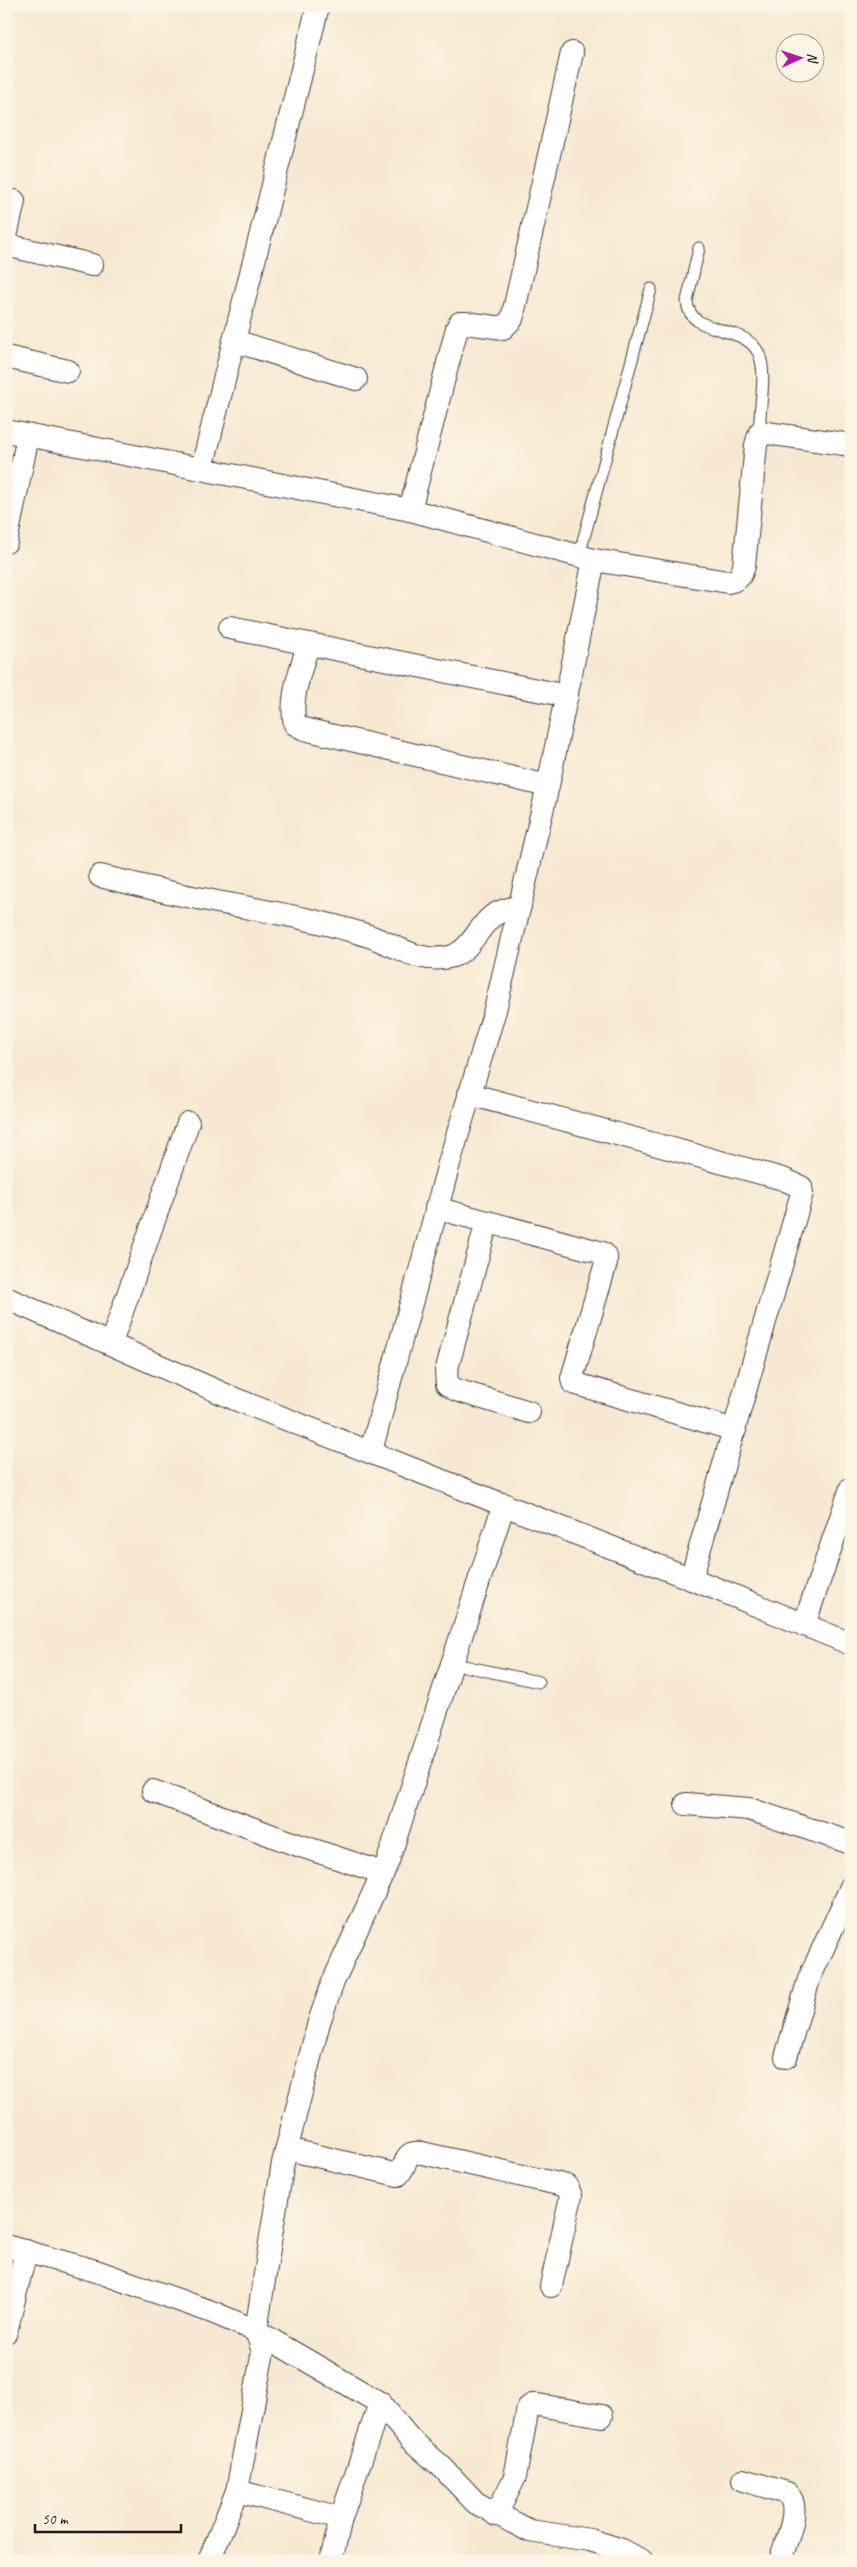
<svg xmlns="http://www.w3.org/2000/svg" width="857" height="2567" font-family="Caveat,sans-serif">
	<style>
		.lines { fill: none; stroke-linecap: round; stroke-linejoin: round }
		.service-casing { stroke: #3d3b37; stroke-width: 13 }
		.minor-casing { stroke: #3d3b37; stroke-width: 24 }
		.service { stroke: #fff; stroke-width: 11 }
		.minor { stroke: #fff; stroke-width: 22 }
	</style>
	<rect width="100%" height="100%" fill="#fcf5e5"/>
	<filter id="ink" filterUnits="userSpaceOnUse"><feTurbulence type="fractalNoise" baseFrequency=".02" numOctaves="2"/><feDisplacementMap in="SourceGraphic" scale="10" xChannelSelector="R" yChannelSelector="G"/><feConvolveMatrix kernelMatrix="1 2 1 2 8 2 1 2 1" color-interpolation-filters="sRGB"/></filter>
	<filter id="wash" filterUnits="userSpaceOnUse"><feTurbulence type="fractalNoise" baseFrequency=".0096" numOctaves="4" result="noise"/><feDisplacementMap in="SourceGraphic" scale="20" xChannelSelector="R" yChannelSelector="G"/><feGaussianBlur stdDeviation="1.12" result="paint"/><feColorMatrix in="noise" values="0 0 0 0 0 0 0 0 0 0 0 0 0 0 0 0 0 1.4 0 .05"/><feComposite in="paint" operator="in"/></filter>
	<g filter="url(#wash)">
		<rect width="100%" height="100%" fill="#f7e9d1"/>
	</g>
	<g filter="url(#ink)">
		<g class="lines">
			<!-- service casing -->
			<g class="service-casing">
				<g id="service">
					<path d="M699 248 687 301C689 338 745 322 759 354 768 377 758 408 760 432"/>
					<path d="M579 556 651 289"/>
					<path d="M450 1663 539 1682"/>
				</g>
			</g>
			<!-- minor casing -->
			<g class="minor-casing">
				<g id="minor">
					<path d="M6 236 14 201"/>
					<path d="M6 245 92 265"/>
					<path d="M235 341 356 379"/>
					<path d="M6 357 68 371"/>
					<path d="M6 431 410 510 594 560 548 786 495 1010 450 1160 371 1451"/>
					<path d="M202 468 318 6"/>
					<path d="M410 510 457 328 460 323H466L503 328 512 319 572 53"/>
					<path d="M6 542 28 436"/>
					<path d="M594 560 728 582C739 580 741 576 744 566L756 445 760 432 851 445"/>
					<path d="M230 628 567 696"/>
					<path d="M308 645C301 669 289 700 295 724L304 729 548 786"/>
					<path d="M100 876C131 883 161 891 192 897 251 909 310 917 366 935 395 944 417 964 449 957 468 953 476 932 489 919 497 911 509 909 520 906"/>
					<path d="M469 1094 783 1179 801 1187 802 1193 691 1579"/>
					<path d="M436 1208 603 1253 606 1257V1263L572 1378 573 1383 735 1430"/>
					<path d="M487 1222 446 1372 447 1384 456 1390 529 1412"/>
					<path d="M6 1298 235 1399 717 1589 851 1644"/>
					<path d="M111 1343 188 1123"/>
					<path d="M804 1625 851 1488"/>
					<path d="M153 1791 289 1842 383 1873"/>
					<path d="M686 1804 749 1809 851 1843"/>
					<path d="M786 2057 809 1979 851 1887"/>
					<path d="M287 2149 398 2175C410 2163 401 2151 422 2153L567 2186 571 2196 551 2286"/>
					<path d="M6 2246 96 2271 212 2312 256 2331 380 2403 410 2439 443 2468 476 2503 530 2531 590 2540 622 2550 642 2561"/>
					<path d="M6 2332 26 2251"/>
					<path d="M743 2480 787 2493C803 2508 785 2542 780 2561"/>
					<path d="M237 2491 263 2351 256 2331 271 2236 283 2163 319 2022 333 1982 388 1861 504 1504"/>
					<path d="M496 2515 515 2477 528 2408 532 2405H538L602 2416"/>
					<path d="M209 2561 237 2491 341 2518 380 2403"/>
					<path d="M331 2561 341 2518"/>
				</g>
			</g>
			<!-- service -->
			<use href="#service" class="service"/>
			<!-- minor -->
			<use href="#minor" class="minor"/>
		</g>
	</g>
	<!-- margin -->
	<rect width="857" height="2567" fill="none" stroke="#fcf5e5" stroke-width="25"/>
	<!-- north arrow -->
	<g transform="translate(800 58) rotate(87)"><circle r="24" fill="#fcf5e5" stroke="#a29e95"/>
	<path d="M0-4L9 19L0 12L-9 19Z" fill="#b5179e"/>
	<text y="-8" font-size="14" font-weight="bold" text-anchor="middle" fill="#1c1c1c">N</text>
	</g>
	<!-- scale -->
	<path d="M35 2524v8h146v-8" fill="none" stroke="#1c1c1c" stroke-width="2.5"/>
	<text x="42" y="2524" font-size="15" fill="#1c1c1c" stroke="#fcf5e5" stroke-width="4" paint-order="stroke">50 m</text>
</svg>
